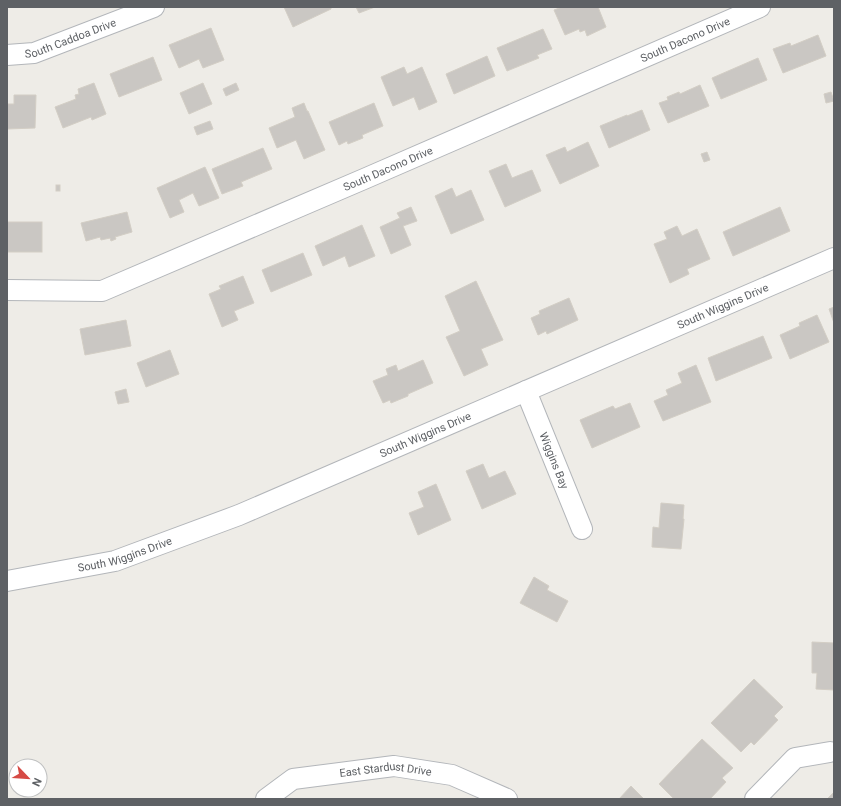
<svg xmlns="http://www.w3.org/2000/svg" width="841" height="806" font-family="Roboto,sans-serif">
	<style>
		.building { fill: #cac7c3; stroke: #d3cec5 }
		.lines { fill: none; stroke-linecap: round; stroke-linejoin: round }
		.street-casing { stroke: #b3b6ba; stroke-width: 22 }
		.street { stroke: #fff; stroke-width: 20 }
		.labels { text-anchor: middle; stroke-width: 3.5; stroke-linejoin: round; paint-order: stroke }
		.street-label { font-size: 11px; fill: #5e6165; stroke: #fff }
	</style>
	<rect width="100%" height="100%" fill="#eeece7"/>
	<!-- building -->
	<g class="building">
		<path d="M284 7H331V9L293 27Z"/>
		<path d="M356 7H375L359 13Z"/>
		<path d="M562 7H598L606 27 587 36 585 30 580 32 579 29 565 35 554 10Z"/>
		<path d="M211 28 224 60 203 68 199 59 179 68 169 45Z"/>
		<path d="M543 29 552 49 537 55 539 58 507 71 497 48Z"/>
		<path d="M818 35 826 56 783 73 773 49 790 43 791 46Z"/>
		<path d="M487 56 495 76 454 94 446 74Z"/>
		<path d="M153 57 162 80 119 97 110 74Z"/>
		<path d="M758 58 767 80 721 99 712 78Z"/>
		<path d="M404 67 407 74 422 67 437 102 419 110 414 97 393 106 381 77Z"/>
		<path d="M94 83 106 114 92 120 91 117 63 128 55 107 76 99 75 95 79 94 78 89Z"/>
		<path d="M203 83 212 104 189 114 180 93Z"/>
		<path d="M236 83 239 90 226 96 223 89Z"/>
		<path d="M700 85 709 106 668 123 659 103 668 100 667 97 679 92 680 94Z"/>
		<path d="M831 92 834 101 826 103 824 94Z"/>
		<path d="M14 95H36L35 128 7 129V104H14Z"/>
		<path d="M304 103 307 111H308L325 150 304 159 296 140 277 148 269 128 295 117 292 108Z"/>
		<path d="M374 103 383 126 362 135 363 138 348 144 347 141 339 145 329 122Z"/>
		<path d="M642 110 650 130 609 148 600 126 627 115V116Z"/>
		<path d="M210 121 213 129 197 135 194 127Z"/>
		<path d="M588 142 599 166 560 184 546 155 565 147 567 152Z"/>
		<path d="M263 148 272 169 241 182 243 186 222 194 212 169Z"/>
		<path d="M707 152 710 160 704 162 701 154Z"/>
		<path d="M506 164 512 178 532 170 541 191 505 207 489 171Z"/>
		<path d="M205 167 219 198 199 206 193 193 179 200 184 212 170 218 157 188Z"/>
		<rect x="56" y="185" width="4" height="6"/>
		<path d="M452 188 456 197 471 190 484 220 451 234 435 196Z"/>
		<path d="M411 207 417 221 403 226 411 245 391 254 380 227 400 218 397 213Z"/>
		<path d="M780 207 790 231 733 256 723 232Z"/>
		<path d="M127 212 132 232 115 237 116 239 111 241 110 238 101 240 100 237 86 241 81 223Z"/>
		<rect x="7" y="222" width="35" height="30"/>
		<path d="M362 225 375 256 349 267 345 256 323 266 315 246Z"/>
		<path d="M677 226 682 236 697 229 710 259 687 269 689 274 670 283 654 244 667 239 664 232Z"/>
		<path d="M303 253 312 275 271 292 262 270Z"/>
		<path d="M243 276 254 303 234 311 238 320 222 327 209 294 221 289 219 286Z"/>
		<path d="M476 281 503 340 481 349 488 365 464 376 446 337 460 331 445 296Z"/>
		<path d="M569 298 578 320 547 334 546 331 538 335 531 318 540 314 539 311Z"/>
		<path d="M834 307V323L829 309Z"/>
		<path d="M817 315 829 342 790 359 780 335 800 326 799 323Z"/>
		<path d="M126 320 131 346 85 355 80 329Z"/>
		<path d="M763 336 772 358 716 381 708 358Z"/>
		<path d="M170 350 179 374 146 387 137 363Z"/>
		<path d="M423 360 433 383 408 394V396L391 403 390 400 383 403 373 381 388 375 386 369 396 365 398 371Z"/>
		<path d="M696 365 711 402 663 421 654 401 668 395 666 390 682 383 678 373Z"/>
		<path d="M126 389 129 402 118 404 115 392Z"/>
		<path d="M630 403 640 427 592 448 580 420 613 406 615 409Z"/>
		<path d="M483 464 489 478 505 471 516 494 482 509 466 471Z"/>
		<path d="M436 484 451 520 418 535 409 513 424 507 418 492Z"/>
		<path d="M661 503 684 505 683 519H684L681 549 652 547 653 527 659 528Z"/>
		<path d="M534 577 549 586 547 590 568 601 557 622 520 603Z"/>
		<path d="M812 642 834 643V690L816 689 817 673H812Z"/>
		<path d="M754 679 783 707 774 716 778 720 754 745 751 742 741 752 711 723Z"/>
		<path d="M702 739 733 768 722 778 726 782 710 799H674L659 784Z"/>
		<path d="M631 786 644 799H619Z"/>
		<path d="M834 792V799H827Z"/>
	</g>
	<g class="lines">
		<!-- street casing -->
		<g class="street-casing">
			<g id="street">
				<path id="s1" d="M7 55 34 53 154 7"/>
				<path id="s2" d="M7 290 102 291 364 179 760 7"/>
				<path id="s3" d="M526 391 582 529"/>
				<path id="s4" d="M7 581 115 561 239 515 834 258"/>
				<path id="s5" d="M266 799 293 779 394 766 452 775 507 799"/>
				<path d="M755 799 795 758 830 752"/>
			</g>
		</g>
		<!-- street -->
		<use href="#street" class="street"/>
	</g>
	<g class="labels">
		<!-- street labels -->
		<g class="street-label">
			<text dy="4" stroke="none"><textPath href="#s1" startOffset="66">South Caddoa Drive</textPath></text>
			<text dy="4" stroke="none"><textPath href="#s2" startOffset="730">South Dacono Drive</textPath></text>
			<text dy="4" stroke="none"><textPath href="#s2" startOffset="406">South Dacono Drive</textPath></text>
			<text dy="4" stroke="none"><textPath href="#s4" startOffset="769">South Wiggins Drive</textPath></text>
			<text dy="4" stroke="none"><textPath href="#s4" startOffset="445">South Wiggins Drive</textPath></text>
			<text dy="4" stroke="none"><textPath href="#s3" startOffset="75">Wiggins Bay</textPath></text>
			<text dy="4" stroke="none"><textPath href="#s4" startOffset="121">South Wiggins Drive</textPath></text>
			<text dy="4" stroke="none"><textPath href="#s5" startOffset="127">East Stardust Drive</textPath></text>
		</g>
	</g>
	<!-- border -->
	<rect width="841" height="806" fill="none" stroke="#5e6165" stroke-width="16"/>
	<!-- north arrow -->
	<g transform="translate(28 778) rotate(115)"><circle r="19" fill="#ffffff" stroke="#bfc0c1"/>
	<path d="M0-3L7 15L0 10L-7 15Z" fill="#d64a45"/>
	<text y="-6" font-size="11" font-weight="bold" text-anchor="middle" fill="#5e6165">N</text>
	</g>
</svg>
